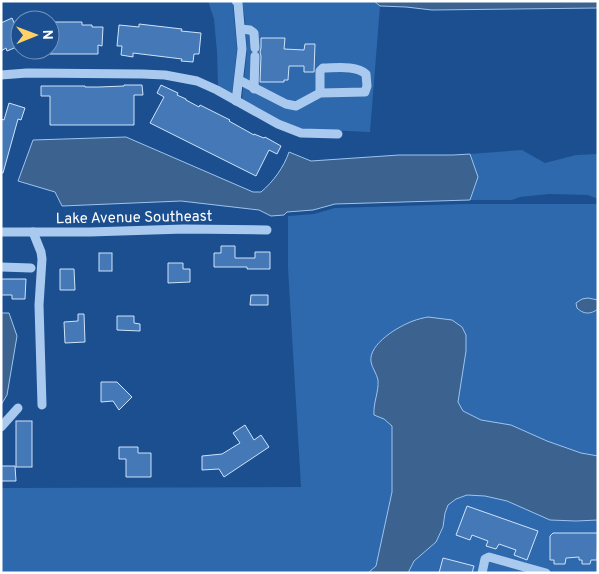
<svg xmlns="http://www.w3.org/2000/svg" width="599" height="574" font-family="Overpass,sans-serif">
	<style>
		.green { fill: #2e69ad }
		.water { fill: #3c6290; stroke: #9cc4f0 }
		.building { fill: #4478b7; stroke: #cfe3fa }
		.lines { fill: none; stroke-linecap: round; stroke-linejoin: round }
		.minor { stroke: #a9c9ee; stroke-width: 9 }
		.labels { text-anchor: middle; stroke-width: 4.5; stroke-linejoin: round; paint-order: stroke }
		.street-label { font-size: 15px; fill: #fff; stroke: #1b4f8f }
	</style>
	<rect width="100%" height="100%" fill="#1b4f8f"/>
	<!-- green -->
	<g class="green">
		<path d="M208 1H231L233 5 237 49 232 93 218 85 217 52 214 19Z"/>
		<path d="M242 1H374L380 6 370 132 302 129 280 120 242 99 247 50 245 20Z"/>
		<path d="M522 150 545 163 576 155 598 154V199L588 195 549 194 520 197 512 200H470L478 177 470 154Z"/>
		<path d="M464 204H598V573H1V488L301 487 288 268V216L314 214 335 208Z"/>
	</g>
	<!-- water -->
	<g class="water">
		<path d="M374 1H598V8L432 10 406 7 380 6Z"/>
		<path d="M126 137 253 192H261C273 182 284 167 289 152L311 161 399 155H453L470 154 478 177 470 200 335 204 313 210 287 212 284 215 271 216 259 210 181 201 62 206 55 192 18 181 33 140Z"/>
		<path d="M588 298 598 300V309C590 315 583 314 577 308L576 303 582 299Z"/>
		<path d="M1 313H9L17 336 7 395 1 405Z"/>
		<path d="M428 317 452 320 462 327 466 335V351L458 402 463 411 481 420 511 425 547 441 581 453 598 456V520L576 521 550 520 507 501 485 496 467 495 456 499 448 505 445 513 443 527 436 542 414 561 408 573H368L376 566 392 492V426L384 419 374 415C373 403 379 392 378 380 377 374 372 368 371 362 368 344 399 326 413 321 418 319 423 318 428 317Z"/>
	</g>
	<!-- building -->
	<g class="building">
		<path d="M12 18 20 36V37L16 39 19 46 7 51 6 48 1 51V23Z"/>
		<path d="M54 22H82V25H92V27H103L102 46 98 45V54H50V25H54Z"/>
		<path d="M139 24 182 29 181 31 201 33 199 54H194L193 62 181 61 182 59 133 53V57L121 55 122 46H117L119 25 139 27Z"/>
		<path d="M261 38H285L284 49 304 50 305 44H315L314 72H304V66H289L288 80H284V82H260L261 56 260 52 261 48Z"/>
		<path d="M124 85H142L143 95H134V125H50V96H41V86H85V87H99L124 86Z"/>
		<path d="M161 85 178 93 177 95 186 99V100L199 107 200 105 230 120 229 121 254 135V134L264 138 265 137 281 146 277 154 269 150 256 176 150 123 164 97 157 93Z"/>
		<path d="M9 103 25 108 21 120 18 119 3 173H1V119L4 120Z"/>
		<path d="M221 246H235V258H255V252H270V269H247V267H214V253H221Z"/>
		<rect x="99" y="253" width="13" height="18"/>
		<path d="M168 263H183V269H190V282L168 283Z"/>
		<path d="M60 269H74L75 290H60Z"/>
		<path d="M1 279H26L25 299H12V295H1Z"/>
		<path d="M251 295H268V305H250Z"/>
		<path d="M78 314H84L85 342 65 343 64 322 78 321Z"/>
		<path d="M117 316H134V323L140 324V331L117 330Z"/>
		<path d="M101 382H117L132 397 119 410 113 401 101 402Z"/>
		<rect x="16" y="421" width="16" height="46"/>
		<path d="M245 425 254 440 261 435 269 447 224 477 219 469 202 470V456L222 454 240 443 233 433Z"/>
		<path d="M119 447H138V453H151V477H126V459H119Z"/>
		<path d="M1 466H15L16 481H1Z"/>
		<path d="M467 506 538 531 527 560 514 555 516 550 499 544 496 549 486 546 488 541 472 535 470 540 456 535Z"/>
		<path d="M553 533H598L597 560H591L590 564H582V560H579V557L566 558 565 564H554V560H550V536Z"/>
		<path d="M443 558 474 566 472 573H439Z"/>
	</g>
	<g class="lines">
		<!-- minor -->
		<g class="minor">
			<path d="M236 1 238 3 242 49 236 101"/>
			<path d="M241 29 250 30 254 33 255 48"/>
			<path d="M1 75 27 73 142 74 165 75 197 81 217 90 278 124 301 133 338 134"/>
			<path d="M239 80 286 104 296 106 320 93 365 92 367 86 366 74C356 65 336 68 323 68L320 71V93"/>
			<path d="M254 89 255 56"/>
			<path d="M1 232H90L184 229 267 230"/>
			<path d="M33 232 41 252 42 259 39 305 42 405"/>
			<path d="M1 267 31 268"/>
			<path d="M1 427 18 408"/>
			<path d="M482 573 485 559 489 557 546 573"/>
		</g>
	</g>
	<g class="labels">
		<!-- street labels -->
		<g class="street-label">
			<text transform="translate(134 217) rotate(-1)" y="5">Lake Avenue Southeast</text>
		</g>
	</g>
	<!-- border -->
	<rect width="599" height="574" fill="none" stroke="#ffffff" stroke-width="5"/>
	<!-- north arrow -->
	<g transform="translate(35 35) rotate(89)"><circle r="24" fill="#1b4f8f" stroke="#7695bc"/>
	<path d="M0-4L9 19L0 12L-9 19Z" fill="#ffd166"/>
	<text y="-8" font-size="14" font-weight="bold" text-anchor="middle" fill="#ffffff">N</text>
	</g>
</svg>
